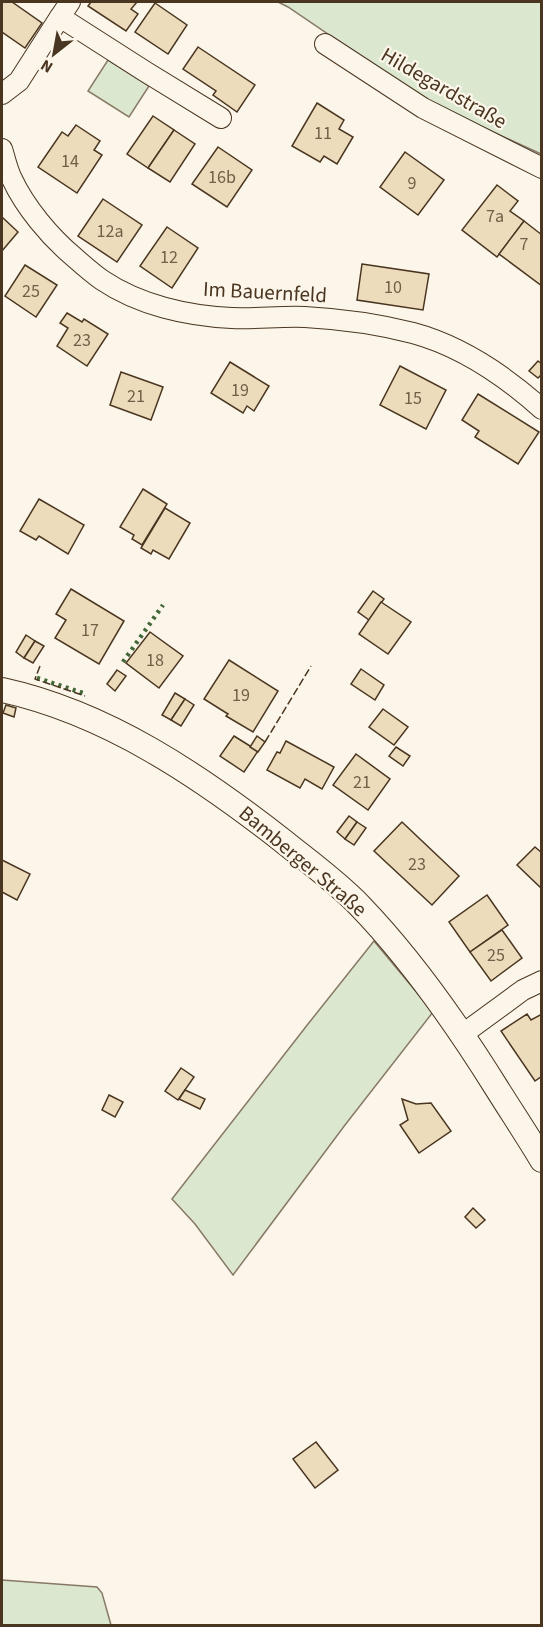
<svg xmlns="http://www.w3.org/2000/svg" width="543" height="1627" font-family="'Source Sans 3',sans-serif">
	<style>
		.green { fill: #dce7d0; stroke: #887966; stroke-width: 1.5 }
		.building { fill: #ecdcbc; stroke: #4a3520; stroke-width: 1.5 }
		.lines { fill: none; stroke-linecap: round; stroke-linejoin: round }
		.minor-casing { stroke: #4a3520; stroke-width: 22 }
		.tertiary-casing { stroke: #4a3520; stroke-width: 26 }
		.minor { stroke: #fbf6e9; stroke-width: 20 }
		.tertiary { stroke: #fbf6e9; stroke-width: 24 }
		.hedge { stroke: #436837; stroke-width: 4.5; stroke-dasharray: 3 4.5; stroke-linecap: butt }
		.fence { stroke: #4a3520; stroke-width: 1.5; stroke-dasharray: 8 3; stroke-linecap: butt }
		.labels { text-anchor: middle; stroke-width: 4.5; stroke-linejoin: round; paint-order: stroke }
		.number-label { font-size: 18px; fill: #725f47 }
		.street-label { font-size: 21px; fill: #4a3520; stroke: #fbf6e9 }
	</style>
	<rect width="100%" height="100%" fill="#fbf6e9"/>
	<!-- green -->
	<g class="green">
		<path d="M278 2H541V154L428 102 288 7Z"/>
		<path d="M108 60 149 86 129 117 88 91Z"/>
		<path d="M374 941 433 1012 345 1125 233 1275 195 1224 172 1199 308 1024Z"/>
		<path d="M2 1580 97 1587 102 1593 111 1625H2Z"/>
	</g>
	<!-- building -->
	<g class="building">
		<path d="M2 2H12L42 23 25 48 2 32Z"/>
		<path d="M91 2H137L131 9 138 14 126 31 88 6Z"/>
		<path d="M155 3 187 25 168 54 135 32Z"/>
		<path d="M198 47 255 85 237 112 213 95 216 91 183 69Z"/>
		<path d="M317 103 344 120 339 129 353 137 337 164 324 156 320 162 292 146Z"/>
		<path d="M153 116 174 130 148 168 127 154Z"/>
		<path d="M76 125 100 141 94 150 102 155 77 193 38 167 62 132 68 136Z"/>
		<path d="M174 130 195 144 170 182 148 168Z"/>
		<path d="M218 147 252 170 227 207 192 184Z"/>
		<path d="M405 152 444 180 418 215 380 187Z"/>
		<path d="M497 185 518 201 510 211 524 221 497 257 462 230Z"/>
		<path d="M103 199 142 225 117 262 78 236Z"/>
		<path d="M2 217 18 232 2 251Z"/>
		<path d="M524 221 542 235V286L499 254Z"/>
		<path d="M167 227 198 248 172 288 140 266Z"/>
		<path d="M362 264 429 274 423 310 357 300Z"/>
		<path d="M25 265 57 285 36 317 5 296Z"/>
		<path d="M67 313 82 322 84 319 108 334 87 366 57 346 68 328 60 323Z"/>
		<path d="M538 361 542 364V374L538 378 529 371Z"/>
		<path d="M230 362 269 386 254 411 247 406 243 413 211 393Z"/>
		<path d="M400 366 446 390 426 429 380 405Z"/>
		<path d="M121 372 163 387 151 420 110 405Z"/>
		<path d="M478 394 539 432 518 464 475 437 479 431 462 420Z"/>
		<path d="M143 489 167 504 142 545 132 539 134 535 120 527Z"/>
		<path d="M39 499 84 525 68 554 39 536 36 540 20 531Z"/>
		<path d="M165 508 190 523 169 559 153 550 151 554 141 548Z"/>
		<path d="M71 589 124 621 99 664 55 638 66 620 56 614Z"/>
		<path d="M373 591 384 599 369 620 358 612Z"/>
		<path d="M381 602 411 622 388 654 359 634Z"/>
		<path d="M150 632 183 656 159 688 126 663Z"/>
		<path d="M26 635 35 641 24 658 16 652Z"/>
		<path d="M35 641 44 646 33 663 24 658Z"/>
		<path d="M229 660 278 691 253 732 226 716 228 714 204 699Z"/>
		<path d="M361 669 384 685 375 700 351 684Z"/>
		<path d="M117 670 126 676 115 691 107 684Z"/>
		<path d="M175 693 185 699 171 720 162 715Z"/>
		<path d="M185 699 194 705 181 726 171 720Z"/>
		<path d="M6 705 16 708 14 717 3 713Z"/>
		<path d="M383 709 408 727 394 745 369 727Z"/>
		<path d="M234 736 258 751 244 772 220 756Z"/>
		<path d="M257 736 265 742 258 752 250 747Z"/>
		<path d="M286 741 334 767 322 789 305 779 300 788 267 770 277 752 280 753Z"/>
		<path d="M396 747 410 756 403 766 389 756Z"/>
		<path d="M356 754 390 779 368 810 333 785Z"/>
		<path d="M349 816 357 822 345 839 337 832Z"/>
		<path d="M357 822 366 828 354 845 345 839Z"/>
		<path d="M402 822 459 876 432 905 374 851Z"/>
		<path d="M535 847 542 853 541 888 517 865Z"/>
		<path d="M2 860 30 874 17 900 2 892Z"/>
		<path d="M487 895 508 925 470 952 449 922Z"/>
		<path d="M502 930 522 958 491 981 470 952Z"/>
		<path d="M527 1014 531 1020 542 1014V1076L535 1081 501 1031Z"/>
		<path d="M181 1068 194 1077 178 1100 165 1091Z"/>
		<path d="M185 1090 205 1099 200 1109 179 1099Z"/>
		<path d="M109 1095 123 1102 115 1117 102 1110Z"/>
		<path d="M402 1099 416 1104 431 1103 451 1131 419 1153 400 1125 408 1120Z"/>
		<path d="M473 1208 485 1220 476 1228 465 1217Z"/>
		<path d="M316 1442 338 1470 315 1488 293 1459Z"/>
	</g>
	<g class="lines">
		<!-- minor casing -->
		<g class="minor-casing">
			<g id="minor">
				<path d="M70 2 60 17 146 72 221 118"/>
				<path d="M325 44 423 108 542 168"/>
				<path d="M2 94 19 81 60 17"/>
				<path d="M2 149C5 158 7 169 12 179 25 207 50 237 74 257 83 265 92 273 102 280 139 305 187 316 232 318 256 319 281 316 305 317 341 319 378 324 413 333 461 346 504 375 542 409"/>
				<path d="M463 1034 523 990 542 981"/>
			</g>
		</g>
		<!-- tertiary casing -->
		<g class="tertiary-casing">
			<path id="tertiary" d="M2 690C107 713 200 776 283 841 309 862 337 882 360 906 412 960 456 1023 496 1087 511 1111 527 1135 542 1160"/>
		</g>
		<!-- minor -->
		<use href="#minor" class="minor"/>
		<!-- tertiary -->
		<use href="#tertiary" class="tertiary"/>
		<!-- hedge -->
		<g class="hedge">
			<path d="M123 662 163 605"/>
			<path d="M37 678 86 694"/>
		</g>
		<!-- fence -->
		<g class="fence">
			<path d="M40 666 35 679 85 696"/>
			<path d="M265 742 311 666"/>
		</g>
	</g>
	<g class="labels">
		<!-- number labels -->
		<g class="number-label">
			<text x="323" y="139">11</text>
			<text x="70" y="167">14</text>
			<text x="222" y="183">16b</text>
			<text x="412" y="189">9</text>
			<text x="495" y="222">7a</text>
			<text x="110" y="237">12a</text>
			<text x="524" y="250">7</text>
			<text x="169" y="263">12</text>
			<text x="393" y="293">10</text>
			<text x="31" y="297">25</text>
			<text x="82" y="346">23</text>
			<text x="240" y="396">19</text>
			<text x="136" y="402">21</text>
			<text x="413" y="404">15</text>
			<text x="90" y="636">17</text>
			<text x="155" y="666">18</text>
			<text x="241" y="701">19</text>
			<text x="362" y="788">21</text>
			<text x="417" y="870">23</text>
			<text x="496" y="961">25</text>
		</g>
		<!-- street labels -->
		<g class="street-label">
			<text transform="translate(444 88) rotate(30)" y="7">Hildegardstraße</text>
			<text transform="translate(265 292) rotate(3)" y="7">Im Bauernfeld</text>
			<text transform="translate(303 861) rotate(40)" y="7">Bamberger Straße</text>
		</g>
	</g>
	<!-- border -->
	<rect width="543" height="1627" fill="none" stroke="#4a3520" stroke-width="6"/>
	<!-- north arrow -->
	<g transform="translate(54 54) rotate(211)" stroke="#fbf6e9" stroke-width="4.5" paint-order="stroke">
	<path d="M0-4.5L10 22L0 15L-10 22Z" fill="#4a3520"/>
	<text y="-9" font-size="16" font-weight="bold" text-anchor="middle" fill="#4a3520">N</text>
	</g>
</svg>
